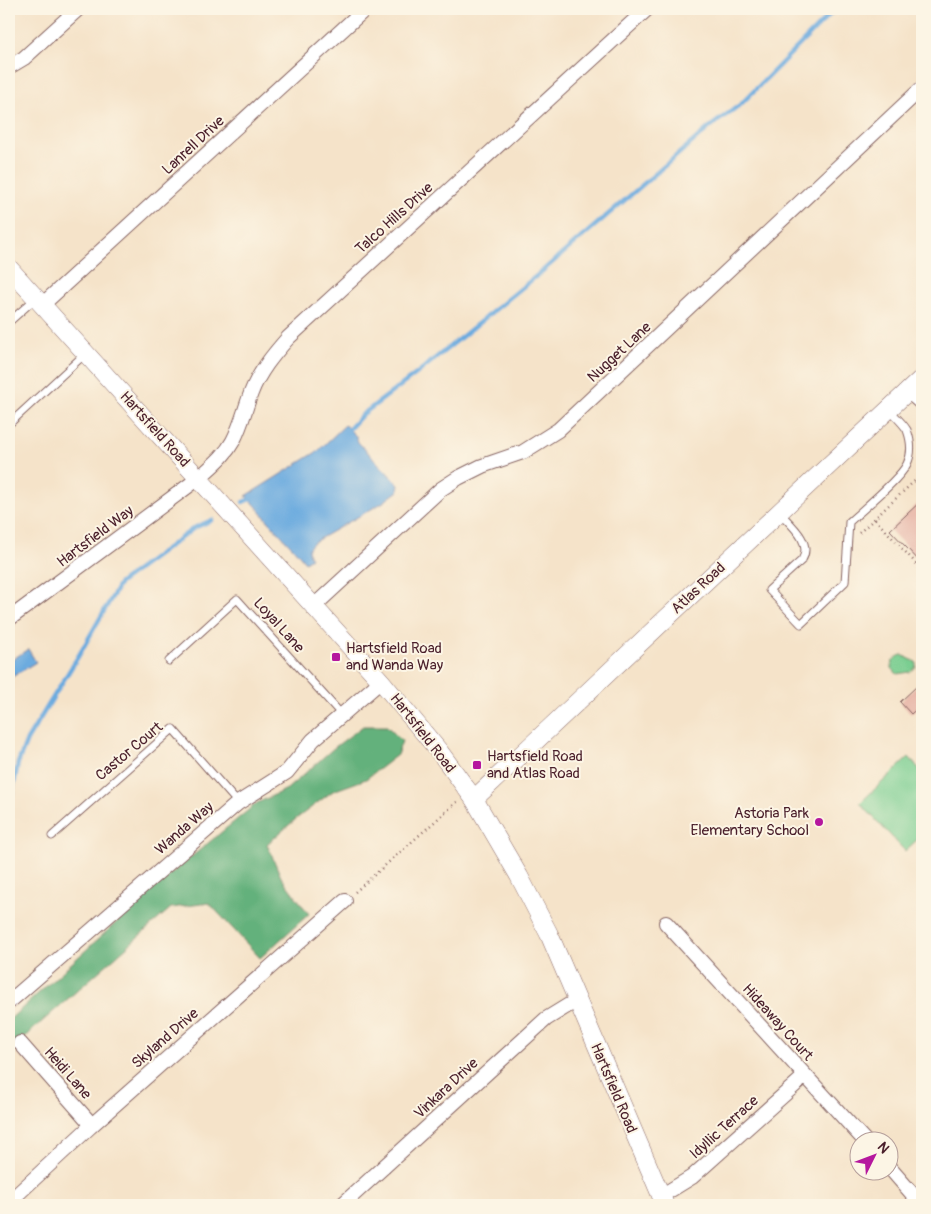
<svg xmlns="http://www.w3.org/2000/svg" width="931" height="1214" font-family="Pangolin,sans-serif">
	<style>
		.green { fill: #7ace91; stroke: #62765e }
		.forest { fill: #63b17b; stroke: #566853 }
		.water { fill: #6cabdf; stroke: #5b6585 }
		.lines { fill: none; stroke-linecap: round; stroke-linejoin: round }
		.stream { stroke: #6cabdf; stroke-width: 4.5 }
		.building { fill: #e7b5a7 }
		.service-casing { stroke: #866462; stroke-width: 9 }
		.minor-casing { stroke: #866462; stroke-width: 16 }
		.tertiary-casing { stroke: #866462; stroke-width: 19 }
		.path { stroke: #866462; stroke-width: 2.5; stroke-dasharray: 1 4; stroke-linecap: butt }
		.service { stroke: #fff; stroke-width: 7 }
		.minor { stroke: #fff; stroke-width: 14 }
		.tertiary { stroke: #fff; stroke-width: 18 }
		.poi-dot { fill: #b5179e; stroke: #fcf5e5; stroke-width: 2 }
		.labels { text-anchor: middle; stroke-width: 4; stroke-linejoin: round; paint-order: stroke }
		.street-label { font-size: 15px; fill: #4a1f2b; stroke: #fcf5e5 }
		.poi-label { font-size: 15px; fill: #4a1f2b; stroke: #fcf5e5; text-anchor: start }
	</style>
	<rect width="100%" height="100%" fill="#fcf5e5"/>
	<filter id="ink" filterUnits="userSpaceOnUse"><feTurbulence type="fractalNoise" baseFrequency=".02" numOctaves="2"/><feDisplacementMap in="SourceGraphic" scale="10" xChannelSelector="R" yChannelSelector="G"/><feConvolveMatrix kernelMatrix="1 2 1 2 8 2 1 2 1" color-interpolation-filters="sRGB"/></filter>
	<filter id="wash" filterUnits="userSpaceOnUse"><feTurbulence type="fractalNoise" baseFrequency=".0096" numOctaves="4" result="noise"/><feDisplacementMap in="SourceGraphic" scale="20" xChannelSelector="R" yChannelSelector="G"/><feGaussianBlur stdDeviation="1.12" result="paint"/><feColorMatrix in="noise" values="0 0 0 0 0 0 0 0 0 0 0 0 0 0 0 0 0 1.4 0 .05"/><feComposite in="paint" operator="in"/></filter>
	<g filter="url(#wash)">
		<rect width="100%" height="100%" fill="#f5e3c9"/>
		<!-- green -->
		<g class="green">
			<path d="M902 655 916 662V667L910 672 897 674 892 668C891 661 895 657 902 655Z"/>
			<path d="M909 757 922 772V835L905 851 860 803Z"/>
		</g>
		<!-- forest -->
		<path class="forest" d="M363 726H387L402 741 397 755 366 779 333 791 296 819 267 844 281 877 309 914 260 958 209 903 171 908 11 1049 9 1055V1020L163 880 257 803 287 789 335 747Z"/>
		<!-- water -->
		<g class="water">
			<path d="M345 425 356 436 358 442 399 485 398 491 382 503 314 542C308 548 306 551 311 558L305 562C295 549 283 538 273 526 263 516 257 505 246 496L318 451Z"/>
			<path d="M28 649 36 662 12 677 9 671V662Z"/>
		</g>
		<g class="lines">
			<!-- stream -->
			<g class="stream">
				<path d="M349 429 363 414 416 374 540 273 711 126 741 104 835 9"/>
				<path d="M243 502 250 499"/>
				<path d="M9 810 18 763 27 740 79 655 120 583 194 528 212 520"/>
			</g>
		</g>
		<g id="blocks">
			<!-- building -->
			<g class="building">
				<path d="M922 500V564L890 530Z"/>
				<path d="M918 685 922 690V704L911 714 900 702Z"/>
			</g>
		</g>
	</g>
	<g filter="url(#ink)">
		<use href="#blocks" fill-opacity="0" stroke="#866462" stroke-width="1"/>
		<g class="lines">
			<!-- service casing -->
			<g class="service-casing">
				<g id="service">
					<path d="M9 322 36 298"/>
					<path d="M906 394 922 408"/>
					<path d="M9 424 86 353"/>
					<path d="M779 512C791 525 813 542 802 560L769 590 801 624 845 582 849 522C863 509 900 479 907 464 912 454 911 441 907 430 903 423 895 416 889 410"/>
					<path d="M169 661 237 599 342 715"/>
					<path d="M52 836 173 729 238 803"/>
				</g>
			</g>
			<!-- minor casing -->
			<g class="minor-casing">
				<g id="minor">
					<path d="M9 67 24 58 78 9"/>
					<path d="M42 305 365 9"/>
					<path d="M314 606 441 489 458 478 482 466 523 452 558 430 922 88"/>
					<path d="M9 619 199 478C212 466 225 456 233 441 241 426 245 409 251 393 259 372 273 355 288 338L647 9"/>
					<path d="M666 923 866 1142"/>
					<path d="M9 1002 238 803 287 772 313 740 381 681"/>
					<path d="M20 1043 92 1125"/>
					<path d="M888 1166 922 1205"/>
					<path d="M661 1196 692 1177 805 1076"/>
					<path d="M9 1202 92 1125 345 901"/>
					<path d="M342 1205 546 1019 577 1000"/>
				</g>
			</g>
			<!-- tertiary casing -->
			<g class="tertiary-casing">
				<g id="tertiary">
					<path d="M9 268 381 681 439 751 474 799 519 876 549 934 665 1205"/>
					<path d="M474 799 922 378"/>
				</g>
			</g>
			<!-- path -->
			<g class="path">
				<path d="M875 519 922 570"/>
				<path d="M859 533 922 474"/>
				<path d="M917 710 922 705"/>
				<path d="M355 892 458 801"/>
			</g>
			<!-- service -->
			<use href="#service" class="service"/>
			<!-- minor -->
			<use href="#minor" class="minor"/>
			<!-- tertiary -->
			<use href="#tertiary" class="tertiary"/>
		</g>
	</g>
	<!-- markers -->
	<g class="poi-dot">
		<rect x="331" y="652" width="10" height="10" rx="2.5"/>
		<rect x="472" y="760" width="10" height="10" rx="2.5"/>
		<circle cx="819" cy="822" r="5"/>
	</g>
	<g class="labels">
		<!-- street labels -->
		<g class="street-label">
			<text transform="translate(193 145) rotate(-43)" y="5">Lanrell Drive</text>
			<text transform="translate(394 218) rotate(-42)" y="5">Talco Hills Drive</text>
			<text transform="translate(619 352) rotate(-43)" y="5">Nugget Lane</text>
			<text transform="translate(155 429) rotate(48)" y="5">Hartsfield Road</text>
			<text transform="translate(95 536) rotate(-37)" y="5">Hartsfield Way</text>
			<text transform="translate(698 588) rotate(-43)" y="5">Atlas Road</text>
			<text transform="translate(279 625) rotate(48)" y="5">Loyal Lane</text>
			<text transform="translate(423 733) rotate(52)" y="5">Hartsfield Road</text>
			<text transform="translate(129 751) rotate(-40)" y="5">Castor Court</text>
			<text transform="translate(184 828) rotate(-41)" y="5">Wanda Way</text>
			<text transform="translate(778 1022) rotate(48)" y="5">Hideaway Court</text>
			<text transform="translate(165 1038) rotate(-41)" y="5">Skyland Drive</text>
			<text transform="translate(68 1073) rotate(49)" y="5">Heidi Lane</text>
			<text transform="translate(446 1088) rotate(-43)" y="5">Vinkara Drive</text>
			<text transform="translate(614 1088) rotate(67)" y="5">Hartsfield Road</text>
			<text transform="translate(724 1127) rotate(-42)" y="5">Idyllic Terrace</text>
		</g>
		<!-- poi labels -->
		<g class="poi-label">
			<text x="346" y="653">Hartsfield Road<tspan x="346" dy="17">and Wanda Way</tspan></text>
			<text x="487" y="761">Hartsfield Road<tspan x="487" dy="17">and Atlas Road</tspan></text>
			<text x="809" y="818" text-anchor="end">Astoria Park<tspan x="809" dy="17">Elementary School</tspan></text>
		</g>
	</g>
	<!-- margin -->
	<rect width="931" height="1214" fill="none" stroke="#fcf5e5" stroke-width="30"/>
	<!-- north arrow -->
	<g transform="translate(874 1156) rotate(48)"><circle r="24" fill="#fcf5e5" stroke="#b59f9b"/>
	<path d="M0-4L9 19L0 12L-9 19Z" fill="#b5179e"/>
	<text y="-8" font-size="14" font-weight="bold" text-anchor="middle" fill="#4a1f2b">N</text>
	</g>
</svg>
